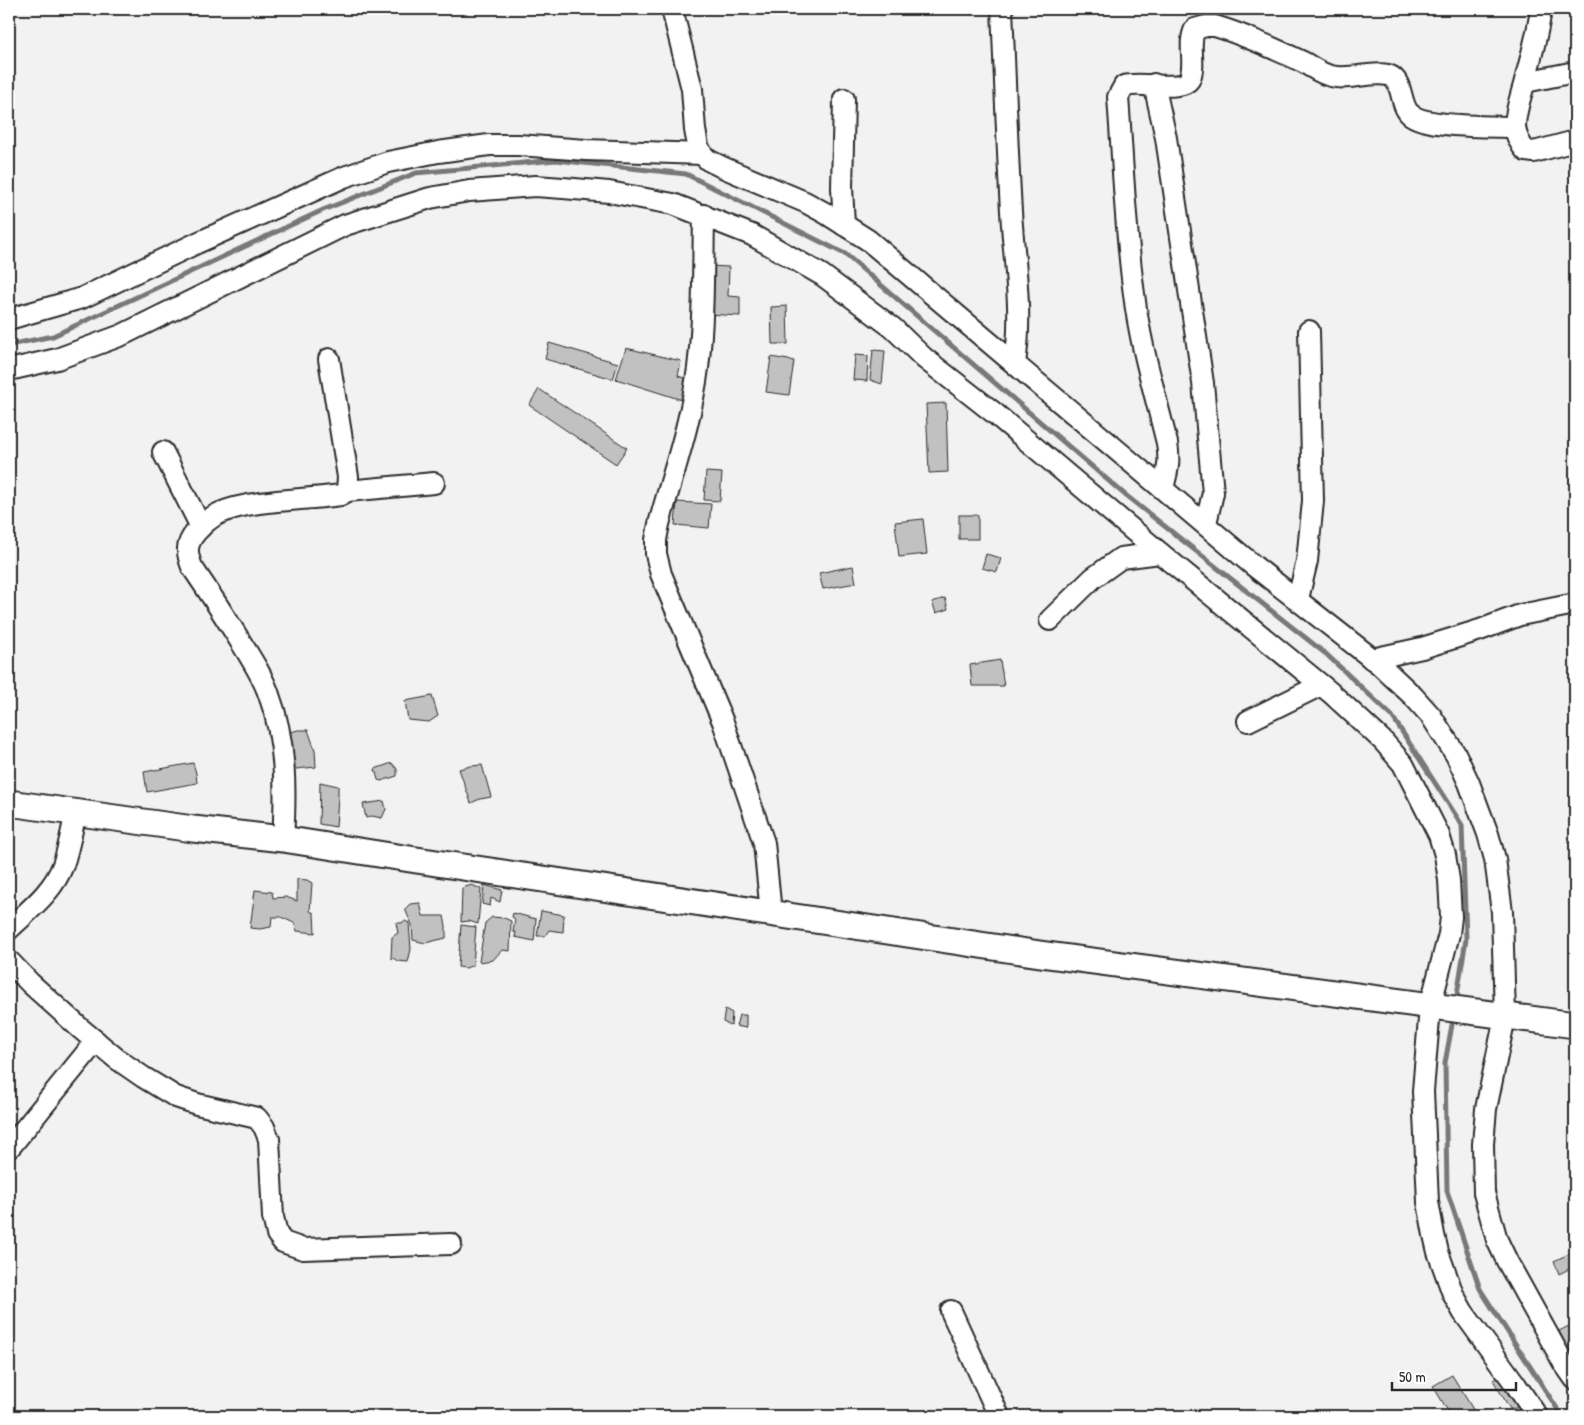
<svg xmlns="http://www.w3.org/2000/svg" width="1584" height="1425" font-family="'Patrick Hand',sans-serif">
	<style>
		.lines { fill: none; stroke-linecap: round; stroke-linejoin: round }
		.stream { stroke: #787878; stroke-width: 5 }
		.building { fill: #c1c1c1; stroke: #2b2b2b }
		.minor-casing { stroke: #2b2b2b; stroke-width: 24 }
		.major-casing { stroke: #2b2b2b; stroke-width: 29 }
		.minor { stroke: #fff; stroke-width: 20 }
		.major { stroke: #fff; stroke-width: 25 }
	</style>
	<rect width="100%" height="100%" fill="#f2f2f2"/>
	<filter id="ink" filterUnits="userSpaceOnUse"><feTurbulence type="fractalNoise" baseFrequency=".02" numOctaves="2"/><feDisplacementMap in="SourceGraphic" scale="10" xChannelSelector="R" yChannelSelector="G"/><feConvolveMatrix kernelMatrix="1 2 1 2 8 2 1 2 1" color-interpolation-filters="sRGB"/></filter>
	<g filter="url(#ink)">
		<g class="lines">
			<!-- stream -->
			<g class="stream">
				<path d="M9 345 53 336 323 210 416 173 556 160 686 174 845 254 1124 494 1326 654 1392 716 1462 825 1466 939 1456 1001"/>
				<path d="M1454 1014 1445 1063 1447 1191 1480 1289 1562 1416"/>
			</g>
		</g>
		<!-- building -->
		<g class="building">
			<path d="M709 266 729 267 728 296 740 297V316L707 314Z"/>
			<path d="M787 306 788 344H772L771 307Z"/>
			<path d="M549 343 618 363 613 379 545 359Z"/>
			<path d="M626 348 681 361 678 376 691 380 682 400 616 379Z"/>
			<path d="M873 350 885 351 882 384 870 380Z"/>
			<path d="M855 355 868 356 867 381 853 380Z"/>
			<path d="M771 357 794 361 789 395 766 392Z"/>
			<path d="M539 389 627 448 616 464 529 405Z"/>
			<path d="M946 403 948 472 929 473 926 404Z"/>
			<path d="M706 472 722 473 720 501 704 500Z"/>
			<path d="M677 502 711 504 709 528 675 525Z"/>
			<rect x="959" y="515" width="19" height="24"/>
			<path d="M923 519 927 554 899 557 895 522Z"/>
			<path d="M986 554 1001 558 997 572 982 568Z"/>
			<path d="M853 566 856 583 823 589 819 573Z"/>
			<path d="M945 598 948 609 936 613 932 602Z"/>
			<path d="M1000 660 1004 686H972L970 665Z"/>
			<path d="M432 696 438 716 429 722 408 720 405 701Z"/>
			<path d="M298 730H308L315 750 316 767 296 769 293 765 287 733Z"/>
			<path d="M193 763 196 773 197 783 147 792 144 772Z"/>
			<path d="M392 763 397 769V776L381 781 378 780 375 769Z"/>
			<path d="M482 765 491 797 480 799 471 803 459 769 471 766Z"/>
			<path d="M320 782 338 786V797L336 827 319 824Z"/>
			<path d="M384 801 386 809 382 818 372 816 366 818 363 804Z"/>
			<path d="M297 879 307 880 312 883 310 911 314 913 315 933 297 931 294 923 281 917H272L271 927 260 929 250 928 255 890 272 892 273 898 286 897 297 901Z"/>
			<path d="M472 885 481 889 478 924 469 921 461 922 462 888Z"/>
			<path d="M484 885 502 890 500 902 491 898 490 906 482 904Z"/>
			<path d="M420 903 423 916H444L446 926V938L425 943 413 940 412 925 405 909 410 904Z"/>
			<path d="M541 911 564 915 563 932 549 930 545 936H537Z"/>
			<path d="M513 913 536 919 534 941 515 937 516 932H513L515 919 512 917Z"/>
			<path d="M492 917 504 918 511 921 510 951 502 950 493 960 479 962 485 923Z"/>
			<path d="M405 921 409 923 411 949 408 962 397 961 395 959 391 958 392 937 398 933 396 923H401Z"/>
			<path d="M461 925 476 927 473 965 466 968 458 967Z"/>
			<path d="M725 1009 732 1013 731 1026 723 1022Z"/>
			<path d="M739 1015H746V1028L736 1026Z"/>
			<path d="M1575 1251V1266L1559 1274 1554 1261Z"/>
			<path d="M1571 1325 1575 1333V1343L1567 1348 1559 1331Z"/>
			<path d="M1503 1374 1522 1407 1510 1409 1493 1380Z"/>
			<path d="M1452 1375 1477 1416H1451L1433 1386Z"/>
		</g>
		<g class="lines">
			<!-- minor casing -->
			<g class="minor-casing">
				<g id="minor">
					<path d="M672 9 692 89 695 130 698 146 702 154 708 160 722 167 805 202 827 214 868 240 1254 566 1379 664 1413 696 1431 716 1456 755 1469 783 1488 834 1495 859 1502 912 1505 1017 1486 1109 1483 1144 1484 1193 1497 1240 1507 1261 1563 1362 1575 1379"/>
					<path d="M1002 9C1005 76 1007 144 1011 211 1014 262 1023 313 1015 363"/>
					<path d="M1541 9C1538 33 1531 57 1525 81 1521 96 1515 111 1515 127 1516 136 1520 144 1526 151L1534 152 1575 141"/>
					<path d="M1525 82 1575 72"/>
					<path d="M1154 84 1166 138 1203 383 1213 493 1206 523"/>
					<path d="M704 215C703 266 704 318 698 368 691 422 673 473 659 524L656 540V554L661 574 723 722 764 843 771 913"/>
					<path d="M844 225 842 188 844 99"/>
					<path d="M9 319 82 298 197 243 344 177 388 162 438 152 489 145H518L586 150 702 154"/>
					<path d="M9 370 57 359 122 335 345 225 430 198 469 191 535 186 563 188 609 192 673 204 752 235 822 275 893 328 924 358 993 412 1160 553 1331 693 1383 741 1403 764 1439 835 1445 855 1449 880 1451 917 1449 934 1430 1007 1423 1091 1428 1202 1434 1235 1438 1252 1453 1294 1463 1312 1516 1385 1537 1416"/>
					<path d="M163 452 201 527"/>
					<path d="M1163 488C1168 469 1170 462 1167 443 1155 393 1140 345 1134 294 1125 229 1123 163 1118 97L1124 86C1139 81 1181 92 1189 80 1197 65 1187 45 1195 29L1206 26H1215C1245 35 1275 49 1303 62 1312 67 1321 74 1331 76 1349 81 1371 71 1388 75 1404 80 1399 104 1410 114 1426 128 1493 126 1515 127"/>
					<path d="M347 491 434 483"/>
					<path d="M1298 599 1307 561 1313 501 1309 331"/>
					<path d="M1050 620 1093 578 1121 558 1160 553"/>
					<path d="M1372 659 1422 648 1480 630 1520 615 1575 604"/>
					<path d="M1248 721 1321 685"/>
					<path d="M283 839C286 791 286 740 269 695 263 677 252 660 242 644 226 618 209 592 192 567 186 552 186 544 196 532 202 525 211 517 220 513 249 500 300 500 333 496L341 495 347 491 348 477 329 359"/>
					<path d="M9 929C29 910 53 892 63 865 69 848 72 829 76 812"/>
					<path d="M9 961 30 983 81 1029 117 1059 143 1077 176 1097 197 1104 257 1118 264 1127 269 1139 273 1217 277 1234 283 1242 303 1249 451 1244"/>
					<path d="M10 1147 96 1041"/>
					<path d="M951 1311 999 1416"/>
				</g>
			</g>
			<!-- major casing -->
			<g class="major-casing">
				<path id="major" d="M9 803 193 829 283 839 410 859 1040 954 1575 1025"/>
			</g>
			<!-- minor -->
			<use href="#minor" class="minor"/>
			<!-- major -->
			<use href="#major" class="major"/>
		</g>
	</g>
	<!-- margin -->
	<rect width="1584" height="1425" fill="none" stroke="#fff" stroke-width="30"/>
	<rect x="15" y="15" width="1554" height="1395" fill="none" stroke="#2b2b2b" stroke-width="2" filter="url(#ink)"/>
	<!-- scale -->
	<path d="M1392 1382v8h124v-8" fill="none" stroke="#2b2b2b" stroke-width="2.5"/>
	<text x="1399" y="1382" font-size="15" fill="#2b2b2b" stroke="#ffffff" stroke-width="4" paint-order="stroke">50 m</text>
</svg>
